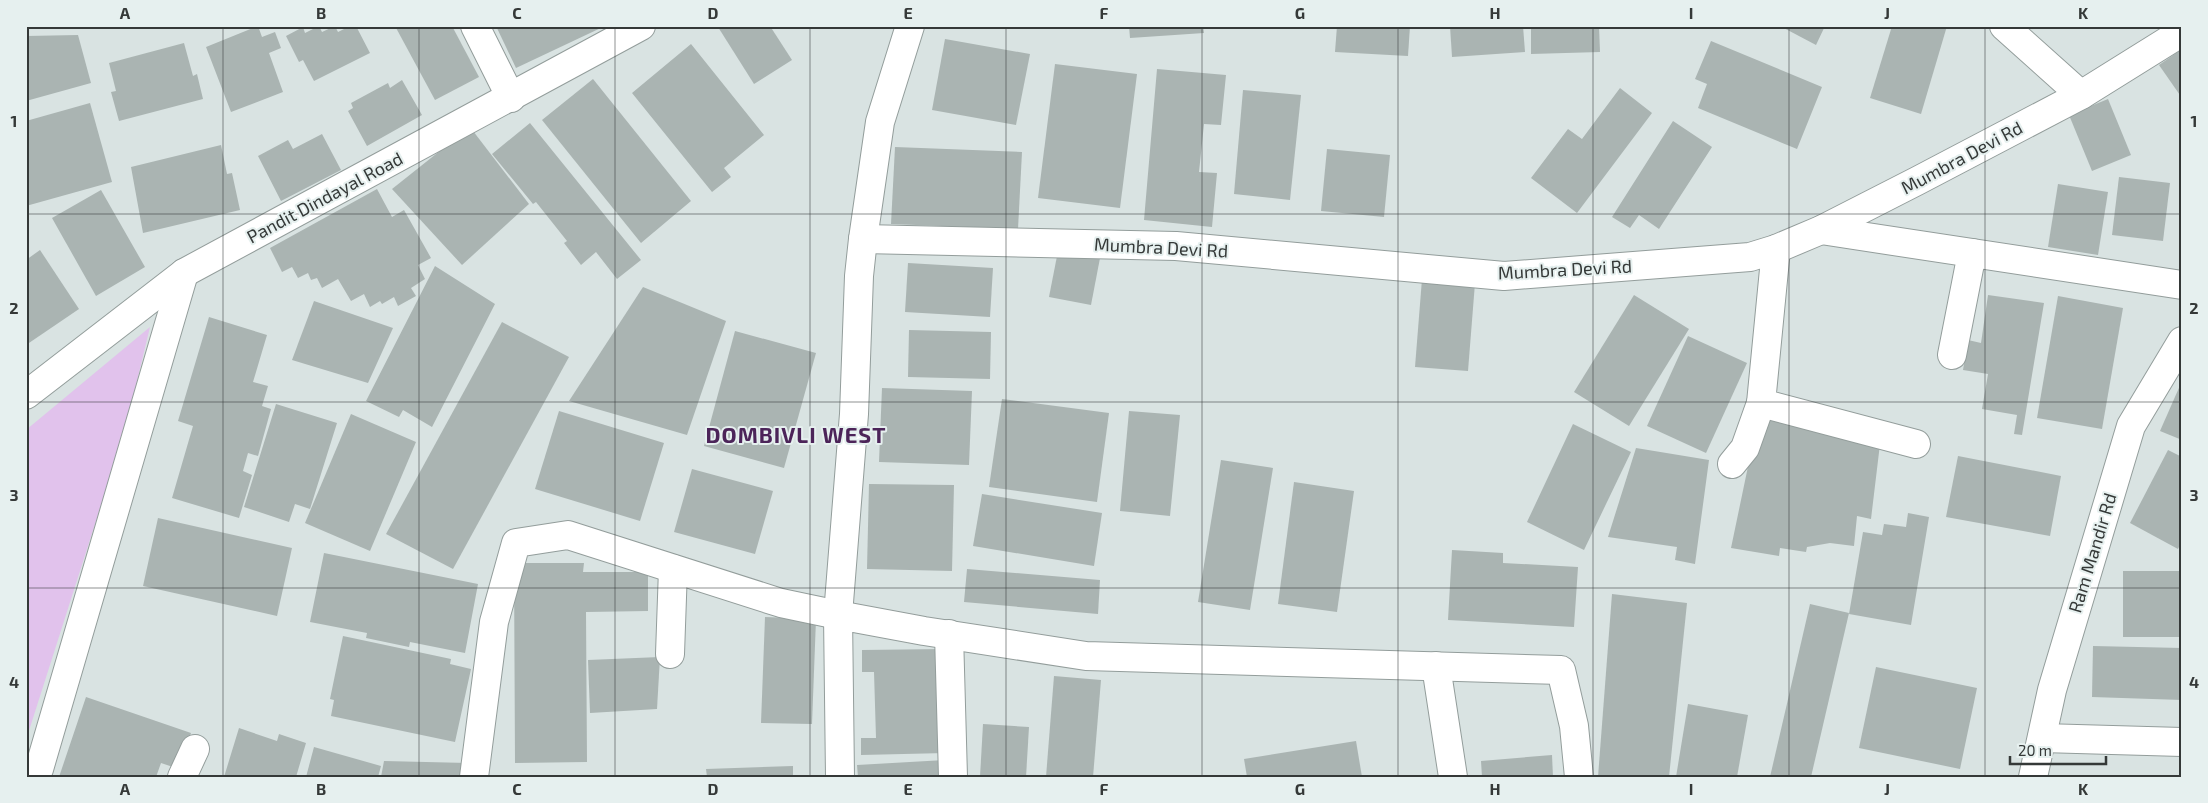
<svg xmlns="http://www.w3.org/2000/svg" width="2208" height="803" font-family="'Exo 2',sans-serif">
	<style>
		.green { fill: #e1c2ec }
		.building { fill: #aab4b2 }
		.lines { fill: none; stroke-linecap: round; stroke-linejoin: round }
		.minor-casing { stroke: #939d9b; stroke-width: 30 }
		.tertiary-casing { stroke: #939d9b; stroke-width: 30 }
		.secondary-casing { stroke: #939d9b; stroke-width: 30 }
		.minor { stroke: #fff; stroke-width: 28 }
		.tertiary { stroke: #fff; stroke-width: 28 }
		.secondary { stroke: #fff; stroke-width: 28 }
		.grid { fill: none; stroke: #353938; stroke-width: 1; stroke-opacity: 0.55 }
		.labels { text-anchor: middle; stroke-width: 4; stroke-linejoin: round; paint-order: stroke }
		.street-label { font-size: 18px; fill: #353938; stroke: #e6f0ef }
		.district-label { font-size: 22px; font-weight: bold; letter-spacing: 1px; fill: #4c2459; stroke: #e6f0ef }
		.neatline { fill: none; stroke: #353938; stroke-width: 2 }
		.grid-label { font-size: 16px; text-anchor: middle; font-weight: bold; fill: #353938 }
	</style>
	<rect width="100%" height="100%" fill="#d9e3e2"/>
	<!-- green -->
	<path class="green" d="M150 327 126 427 26 740V430Z"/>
	<!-- building -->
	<g class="building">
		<path d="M258 26 262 37 275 32 281 48 269 53 283 92 231 112 206 47Z"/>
		<path d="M319 26 322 32 335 26 338 32 350 26H356L370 53 314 81 303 60 299 62 286 36 303 27 305 33Z"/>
		<path d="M395 26H452L479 77 435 100Z"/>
		<path d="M496 26H605L516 68Z"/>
		<path d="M770 26 792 60 754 84 718 27Z"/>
		<path d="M1129 26H1203L1204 33 1130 38Z"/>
		<path d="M1337 26H1410L1408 56 1335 52Z"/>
		<path d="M1450 26H1523L1525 52 1452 57Z"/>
		<path d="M1531 26H1599L1600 52 1531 54Z"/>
		<path d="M1780 26H1825L1816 45Z"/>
		<path d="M1892 26H1947L1921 114 1870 98Z"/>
		<path d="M78 35 91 83 26 101V36Z"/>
		<path d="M945 39 1030 54 1016 125 932 110Z"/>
		<path d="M1711 41 1822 87 1797 149 1698 108 1707 84 1695 79Z"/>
		<path d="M184 43 193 76 197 74 203 99 119 121 111 92 116 91 109 63Z"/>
		<path d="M691 44 764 135 724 168 731 177 712 192 632 93Z"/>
		<path d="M2182 49V98L2159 65Z"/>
		<path d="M1055 64 1137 74 1120 208 1038 198Z"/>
		<path d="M1157 69 1226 75 1221 125 1204 124 1199 172 1217 173 1212 227 1144 220Z"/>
		<path d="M593 79 691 201 641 243 542 120Z"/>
		<path d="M402 80 422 115 367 146 348 111 353 108 351 103 388 83 390 88Z"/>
		<path d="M1620 88 1652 113 1577 213 1531 178 1568 129 1582 139Z"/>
		<path d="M1243 90 1301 95 1290 200 1234 194Z"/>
		<path d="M2108 99 2131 155 2092 171 2069 115Z"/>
		<path d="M90 103 112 182 26 206V121Z"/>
		<path d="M1673 121 1712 147 1659 229 1639 215 1630 228 1612 217Z"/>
		<path d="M530 123 641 260 617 279 596 252 581 265 564 243 567 241 536 202 533 204 492 154Z"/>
		<path d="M470 127 529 204 462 265 392 189Z"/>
		<path d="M322 134 341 170 281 201 258 156 288 140 293 149Z"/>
		<path d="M221 145 227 174 232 173 240 210 143 233 131 167Z"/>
		<path d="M895 147 1022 152 1018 229 891 224Z"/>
		<path d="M1327 149 1390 155 1384 217 1321 211Z"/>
		<path d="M2119 177 2170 183 2163 241 2112 235Z"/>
		<path d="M2058 184 2108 192 2098 255 2048 247Z"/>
		<path d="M377 189 392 217 404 210 431 258 418 265 425 279 411 288 416 296 398 306 394 297 382 304 380 301 370 307 364 294 351 301 338 279 322 288 317 278 311 280 308 273 298 278 292 267 282 272 270 248Z"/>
		<path d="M101 190 145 267 96 296 52 218Z"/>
		<path d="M40 250 79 309 26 345V260Z"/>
		<path d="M1058 251 1100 258 1091 305 1049 297Z"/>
		<path d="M908 263 993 268 990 317 905 312Z"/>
		<path d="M435 266 495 304 432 427 403 410 399 417 366 401Z"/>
		<path d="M1422 279 1475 283 1468 371 1415 367Z"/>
		<path d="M643 287 726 321 687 435 569 401Z"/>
		<path d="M1634 295 1689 329 1629 426 1574 392Z"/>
		<path d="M1988 295 2044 303 2022 435 2014 434 2017 415 1982 409 1988 374 1963 370 1968 340 1981 343Z"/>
		<path d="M2058 296 2123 308 2102 429 2037 418Z"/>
		<path d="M314 301 393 328 368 383 292 360Z"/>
		<path d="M209 317 267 335 253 382 268 386 262 406 271 409 258 456 248 453 243 471 252 475 239 518 172 498 193 426 178 421Z"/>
		<path d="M502 322 569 357 453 569 386 534Z"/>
		<path d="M909 330 991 332 990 379 908 377Z"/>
		<path d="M735 331 816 353 784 468 704 446Z"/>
		<path d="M1688 336 1747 363 1706 453 1647 426Z"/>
		<path d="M2182 381V440L2160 431Z"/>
		<path d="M882 388 972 391 969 465 879 462Z"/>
		<path d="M1002 399 1109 413 1097 502 989 487Z"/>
		<path d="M276 404 337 423 310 509 295 504 289 522 244 507Z"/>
		<path d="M1760 409 1880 444 1871 519 1857 516 1854 546 1830 543 1807 547 1806 552 1780 548 1779 556 1731 548Z"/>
		<path d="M559 411 664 443 640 521 535 489Z"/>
		<path d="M1129 411 1180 415 1170 516 1120 511Z"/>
		<path d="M351 414 416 442 370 551 305 523Z"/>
		<path d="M1573 424 1631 452 1584 550 1527 522Z"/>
		<path d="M1636 448 1709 460 1695 564 1675 560 1677 547 1608 537Z"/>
		<path d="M2168 450 2182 457V541L2178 549 2130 523Z"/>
		<path d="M1958 456 2061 476 2050 536 1946 517Z"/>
		<path d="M1221 460 1273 468 1250 610 1198 602Z"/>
		<path d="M692 469 773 491 755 554 674 532Z"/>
		<path d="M1294 482 1354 491 1337 612 1278 604Z"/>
		<path d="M869 484 954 485 952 571 867 569Z"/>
		<path d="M982 494 1102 513 1094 566 973 546Z"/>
		<path d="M1908 513 1929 517 1911 625 1849 614 1863 532 1882 535 1884 524 1906 527Z"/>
		<path d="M158 518 292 548 277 616 143 586Z"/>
		<path d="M1452 550 1503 553V563L1578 567 1574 627 1448 620Z"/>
		<path d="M324 553 478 584 465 653 410 642 409 647 366 638 367 633 310 622Z"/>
		<path d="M514 563H584L583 572H648V611L586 612 587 762 515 763Z"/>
		<path d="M967 569 1100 580 1098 614 964 602Z"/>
		<rect x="2123" y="571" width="59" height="66"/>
		<path d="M1612 594 1687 603 1669 777H1598Z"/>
		<path d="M1810 604 1849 613 1811 777H1770Z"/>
		<path d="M765 617 816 619 812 724 761 723Z"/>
		<path d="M343 636 451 659 450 664 471 669 455 742 331 716 334 700 330 699Z"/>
		<path d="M2093 646 2182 648V700L2092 697Z"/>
		<path d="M944 649 946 753 861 755V738H876L874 672H862V650Z"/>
		<path d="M660 657 657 709 590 713 588 660Z"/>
		<path d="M1876 667 1977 688 1960 769 1859 748Z"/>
		<path d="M1054 676 1101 680 1093 777H1046Z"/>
		<path d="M86 697 191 733 179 769 161 763 156 777H59Z"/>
		<path d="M1688 704 1748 715 1737 777H1676Z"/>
		<path d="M983 724 1029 727 1026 777H980Z"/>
		<path d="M239 728 277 741 279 734 306 743 296 777H224Z"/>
		<path d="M1356 741 1362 777H1247L1244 759Z"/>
		<path d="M314 747 381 766 378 777H306Z"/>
		<path d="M1552 755 1553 777H1482L1481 761Z"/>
		<path d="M945 760 946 777H858L857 765Z"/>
		<path d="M384 761 468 763 466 777H381Z"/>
		<path d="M793 766V777H707L706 769Z"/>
	</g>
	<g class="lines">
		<!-- minor casing -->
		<g class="minor-casing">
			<g id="minor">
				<path d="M475 26 511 98"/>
				<path d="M2004 26 2081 95"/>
				<path d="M1821 230 2182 285"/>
				<path d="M863 239 1176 246 1504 276 1750 257 1776 249 1821 230 1917 181 2081 95 2182 32"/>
				<path d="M1776 249 1761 403 1916 444"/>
				<path d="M1952 355 1972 253"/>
				<path d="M1732 464 1745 448 1761 403"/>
				<path d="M949 634 953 777"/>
				<path d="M670 654 673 569"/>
				<path d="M1436 666 1453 777"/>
				<path d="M2042 738 2182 742"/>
				<path d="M39 769 184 273"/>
				<path d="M182 777 195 749"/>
				<path d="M474 777 494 622 516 543 568 535 781 603 838 615 854 414 859 276 863 239 880 122 910 26"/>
				<path d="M840 777 838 615 924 631 1086 656 1561 670 1574 726 1579 777"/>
			</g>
		</g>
		<!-- tertiary casing -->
		<g class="tertiary-casing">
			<path id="tertiary" d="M2033 777 2052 690 2131 426 2182 341"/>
		</g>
		<!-- secondary casing -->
		<g class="secondary-casing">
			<path id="secondary" d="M26 395 184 273 641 26"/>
		</g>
		<!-- minor -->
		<use href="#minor" class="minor"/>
		<!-- tertiary -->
		<use href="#tertiary" class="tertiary"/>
		<!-- secondary -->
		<use href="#secondary" class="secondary"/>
	</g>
	<!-- grid -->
	<path class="grid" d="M223 26V777M419 26V777M615 26V777M810 26V777M1006 26V777M1202 26V777M1398 26V777M1593 26V777M1789 26V777M1985 26V777M26 214H2182M26 402H2182M26 588H2182"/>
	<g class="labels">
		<!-- street labels -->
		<g class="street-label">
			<text transform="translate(1962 158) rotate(-28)" y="6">Mumbra Devi Rd</text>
			<text transform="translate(325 198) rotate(-28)" y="6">Pandit Dindayal Road</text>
			<text transform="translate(1161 248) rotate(3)" y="6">Mumbra Devi Rd</text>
			<text transform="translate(1565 270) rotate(-3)" y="6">Mumbra Devi Rd</text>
			<text transform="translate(2093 553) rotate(-73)" y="6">Ram Mandir Rd</text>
		</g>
		<!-- district labels -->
		<g class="district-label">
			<text x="796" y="443">DOMBIVLI WEST</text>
		</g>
	</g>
	<!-- border -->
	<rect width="2208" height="803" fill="none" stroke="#e6f0ef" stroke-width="55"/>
	<!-- scale -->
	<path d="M2010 756v8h96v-8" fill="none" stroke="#353938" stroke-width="2.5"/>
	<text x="2018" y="756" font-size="15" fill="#353938" stroke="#e6f0ef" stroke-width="4" paint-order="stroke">20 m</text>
	<rect x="28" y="28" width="2152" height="748" class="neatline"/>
	<g class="grid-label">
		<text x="125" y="19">A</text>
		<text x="321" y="19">B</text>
		<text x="517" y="19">C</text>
		<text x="713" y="19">D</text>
		<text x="908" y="19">E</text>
		<text x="1104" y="19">F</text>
		<text x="1300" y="19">G</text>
		<text x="1495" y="19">H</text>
		<text x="1691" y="19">I</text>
		<text x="1887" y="19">J</text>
		<text x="2083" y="19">K</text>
		<text x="14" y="127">1</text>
		<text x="2194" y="127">1</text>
		<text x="14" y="314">2</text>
		<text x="2194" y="314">2</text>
		<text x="14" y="501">3</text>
		<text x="2194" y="501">3</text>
		<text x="14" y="688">4</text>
		<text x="2194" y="688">4</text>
		<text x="125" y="795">A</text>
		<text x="321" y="795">B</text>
		<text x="517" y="795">C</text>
		<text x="713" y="795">D</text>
		<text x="908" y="795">E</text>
		<text x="1104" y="795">F</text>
		<text x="1300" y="795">G</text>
		<text x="1495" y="795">H</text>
		<text x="1691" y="795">I</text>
		<text x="1887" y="795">J</text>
		<text x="2083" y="795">K</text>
	</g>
</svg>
